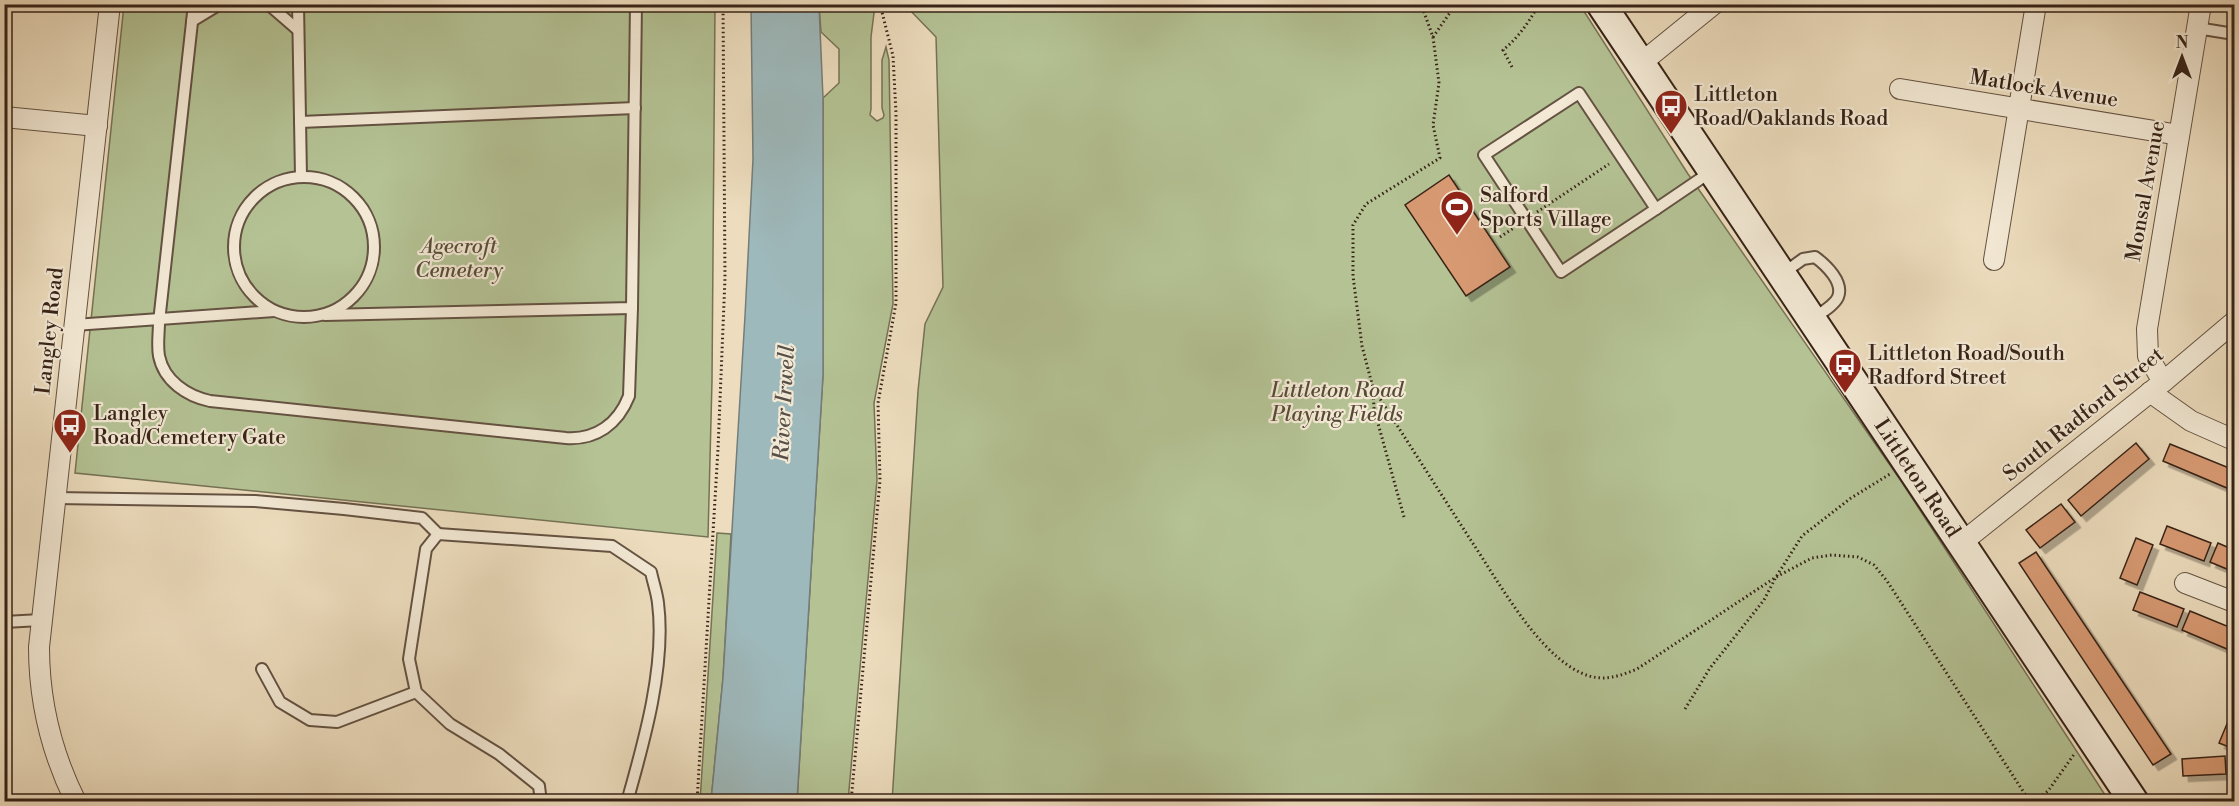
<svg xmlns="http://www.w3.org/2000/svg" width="2239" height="806" font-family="'Libre Bodoni',serif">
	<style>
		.green { fill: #b4c294; stroke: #767256; stroke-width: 1.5 }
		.water { fill: #9eb9bc; stroke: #757d7a; stroke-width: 1.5 }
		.building { fill: #d89a73; stroke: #372318; stroke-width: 1.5; filter: url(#shadow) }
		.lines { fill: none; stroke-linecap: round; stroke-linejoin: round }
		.lane-casing { stroke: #645242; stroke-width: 14 }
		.street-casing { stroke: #645242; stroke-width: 22 }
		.secondary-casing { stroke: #372318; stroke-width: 32 }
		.path { stroke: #372318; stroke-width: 3; stroke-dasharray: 1.5 3; stroke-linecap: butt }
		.lane { stroke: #f3e9d5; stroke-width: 10 }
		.street { stroke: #f3e9d5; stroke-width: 20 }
		.secondary { stroke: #f3e9d5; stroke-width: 28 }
		.labels { text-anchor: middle; stroke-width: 4.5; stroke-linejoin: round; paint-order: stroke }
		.street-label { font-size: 21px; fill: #372318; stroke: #f3e9d5 }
		.poi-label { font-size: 21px; fill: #372318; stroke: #f3e9d5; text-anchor: start }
		.park-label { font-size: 21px; font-style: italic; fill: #564b37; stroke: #f3e9d5 }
		.water-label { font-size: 22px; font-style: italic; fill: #565049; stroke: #f3e9d5 }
	</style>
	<defs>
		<filter id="shadow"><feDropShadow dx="5.5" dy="5.5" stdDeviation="0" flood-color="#0004"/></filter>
	</defs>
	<rect width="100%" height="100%" fill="#edddbe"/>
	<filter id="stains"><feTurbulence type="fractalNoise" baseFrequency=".00333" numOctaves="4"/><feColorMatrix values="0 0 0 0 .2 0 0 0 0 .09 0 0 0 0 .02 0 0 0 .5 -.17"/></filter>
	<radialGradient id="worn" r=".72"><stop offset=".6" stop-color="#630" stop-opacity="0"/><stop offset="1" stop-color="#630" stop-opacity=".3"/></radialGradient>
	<!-- green -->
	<g class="green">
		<path d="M904 4 1580 5 1688 174 1901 481 2109 801 892 802 918 391 925 324 943 287 936 37Z"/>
		<path d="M124 5H715L712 381 708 537 75 473Z"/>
		<path d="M819 5H875L871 37V109L870 115 877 121 883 118 884 115 882 108V60L886 47 889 60 893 304 874 403 877 480 848 801 797 802 823 375V98L839 83V49L821 32Z"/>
		<path d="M717 533 731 534 723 678 711 801 700 802Z"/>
	</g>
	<!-- water -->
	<path class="water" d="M751 5H819L823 98V375L797 801H711L723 678 745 316 753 159Z"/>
	<!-- building -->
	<g class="building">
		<path d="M1449 175 1510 267 1466 296 1405 205Z"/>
		<path d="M2136 443 2149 459 2081 516 2068 500Z"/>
		<path d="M2170 444 2234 470V491L2163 461Z"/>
		<path d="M2061 504 2075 522 2040 548 2026 530Z"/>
		<path d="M2167 526 2211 543 2204 561 2160 544Z"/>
		<path d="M2136 538 2153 545 2137 585 2120 578Z"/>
		<path d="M2218 543 2234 550V572L2210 562Z"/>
		<path d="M2036 552 2171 754 2153 765 2019 563Z"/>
		<path d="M2140 592 2184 609 2177 627 2133 610Z"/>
		<path d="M2190 611 2234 629V652L2182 630Z"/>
		<path d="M2234 707V749L2219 743Z"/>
		<path d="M2225 756 2226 774 2183 776 2182 759Z"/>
	</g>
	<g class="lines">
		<!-- lane casing -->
		<g class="lane-casing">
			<g id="lane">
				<path d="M194 4 159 322C159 333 157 345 159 356 164 381 187 396 210 401L566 438C596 440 618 424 629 396L632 308"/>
				<path d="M268 4 298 30"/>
				<path d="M298 4 301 177"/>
				<path d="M192 21 220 4"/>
				<path d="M2197 28 2234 34"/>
				<path d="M1579 93 1656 209 1561 272 1484 155Z"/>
				<path d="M300 122 635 108"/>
				<circle cx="304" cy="247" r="70"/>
				<path d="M1656 209 1712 171"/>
				<path d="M1782 274 1803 259 1815 257C1826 265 1844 282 1838 297 1834 306 1819 314 1812 319"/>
				<path d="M325 315 632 308 636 4"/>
				<path d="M74 325 274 311"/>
				<path d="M55 498 255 501 344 509 422 518 438 534"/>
				<path d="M4 622 41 620"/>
				<path d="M262 669 280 702 310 720 337 722 416 692"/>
				<path d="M541 802 539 786 499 754 450 724 416 692 409 659 426 549 438 534 612 546 651 572C653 582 657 593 658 603 666 665 644 742 627 802"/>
			</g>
		</g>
		<!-- street casing -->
		<g class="street-casing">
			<g id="street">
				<path d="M1640 64 1714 4"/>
				<path d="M1900 89 2179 135"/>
				<path d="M4 117 97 126"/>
				<path d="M1994 260 2036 4"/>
				<path d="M2163 382 2148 356 2147 329 2201 4"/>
				<path d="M2150 392 2191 421 2234 440"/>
				<path d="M1960 544 2163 382 2234 322"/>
				<path d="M2185 583 2234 602"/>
				<path d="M76 802C51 752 39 702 39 647L110 4"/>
			</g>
		</g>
		<!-- secondary casing -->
		<g class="secondary-casing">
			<g id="secondary">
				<path id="s1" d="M1601 4 2134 802"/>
			</g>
		</g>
		<!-- path -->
		<g class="path">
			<path d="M1433 37 1456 4"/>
			<path d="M1512 67 1503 50C1519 37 1529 22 1539 4"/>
			<path d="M1537 212 1609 164"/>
			<path d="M1500 237 1515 227"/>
			<path d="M1373 388C1406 439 1439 491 1472 542 1498 581 1532 643 1572 668 1596 683 1613 679 1637 669L1776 577 1812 558 1832 555 1858 557 1874 565 1887 581 2030 802"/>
			<path d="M1404 517 1374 409 1373 388 1362 346 1353 276V225L1366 204 1440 158 1433 125 1439 83 1433 37 1421 4"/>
			<path d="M1685 709 1710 668 1764 600 1776 577 1802 536 1851 498 1890 474"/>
			<path d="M697 802 718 449 725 278 723 4"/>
			<path d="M851 802 880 480 878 403 896 303V113L893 56 880 4"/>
			<path d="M2043 802 2040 797 2048 791 2075 753"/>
		</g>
		<!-- lane -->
		<use href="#lane" class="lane"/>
		<!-- street -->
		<use href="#street" class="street"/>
		<!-- secondary -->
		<use href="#secondary" class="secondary"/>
	</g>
	<!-- icons -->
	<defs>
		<g id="bus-pin" transform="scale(1.725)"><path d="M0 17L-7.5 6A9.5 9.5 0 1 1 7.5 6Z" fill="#8f2418" stroke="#f3e9d5"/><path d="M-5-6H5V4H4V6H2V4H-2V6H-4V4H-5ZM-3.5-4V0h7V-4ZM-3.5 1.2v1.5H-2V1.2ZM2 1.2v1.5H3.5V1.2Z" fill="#fff"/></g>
		<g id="stadium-pin" transform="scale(1.725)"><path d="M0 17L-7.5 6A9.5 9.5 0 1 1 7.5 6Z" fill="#8f2418" stroke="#f3e9d5"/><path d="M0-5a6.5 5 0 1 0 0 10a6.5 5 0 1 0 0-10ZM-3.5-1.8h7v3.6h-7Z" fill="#fff"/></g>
	</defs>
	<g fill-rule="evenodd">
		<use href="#bus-pin" x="1671" y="106"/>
		<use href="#stadium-pin" x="1457" y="207"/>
		<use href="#bus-pin" x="1845" y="365"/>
		<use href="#bus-pin" x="70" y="425"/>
	</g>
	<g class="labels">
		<!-- street labels -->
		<g class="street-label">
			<text transform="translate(2044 88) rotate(9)" y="7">Matlock Avenue</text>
			<text transform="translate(2145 191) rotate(-80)" y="7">Monsal Avenue</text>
			<text transform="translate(49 331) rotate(-84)" y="7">Langley Road</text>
			<text transform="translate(2083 414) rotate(-39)" y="7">South Radford Street</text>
			<text dy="7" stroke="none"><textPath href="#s1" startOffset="570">Littleton Road</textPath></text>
		</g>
		<!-- poi labels -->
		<g class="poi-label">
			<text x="1694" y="101">Littleton<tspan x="1694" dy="24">Road/Oaklands Road</tspan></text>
			<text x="1480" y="202">Salford<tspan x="1480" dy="24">Sports Village</tspan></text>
			<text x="1868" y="360">Littleton Road/South<tspan x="1868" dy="24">Radford Street</tspan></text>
			<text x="93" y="420">Langley<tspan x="93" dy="24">Road/Cemetery Gate</tspan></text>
		</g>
		<!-- park labels -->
		<g class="park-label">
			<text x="459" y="253">Agecroft<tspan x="459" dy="24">Cemetery</tspan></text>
			<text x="1337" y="397">Littleton Road<tspan x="1337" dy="24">Playing Fields</tspan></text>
		</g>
		<!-- water labels -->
		<g class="water-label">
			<text transform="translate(783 403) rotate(-87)" y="8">River Irwell</text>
		</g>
	</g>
	<!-- margin -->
	<rect width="2239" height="806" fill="none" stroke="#edddbe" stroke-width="24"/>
	<rect x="6" y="6" width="2227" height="794" fill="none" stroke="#372318" stroke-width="3"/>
	<rect x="12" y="12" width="2215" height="782" fill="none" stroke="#372318" stroke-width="1.5"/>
	<!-- north arrow -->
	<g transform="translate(2182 57)" stroke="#f3e9d5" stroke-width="4.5" paint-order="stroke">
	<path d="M0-4.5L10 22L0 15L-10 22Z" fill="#372318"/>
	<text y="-9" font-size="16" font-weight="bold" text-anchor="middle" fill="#372318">N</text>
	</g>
	<rect width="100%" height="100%" filter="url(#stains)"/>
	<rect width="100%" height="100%" fill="url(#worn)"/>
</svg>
